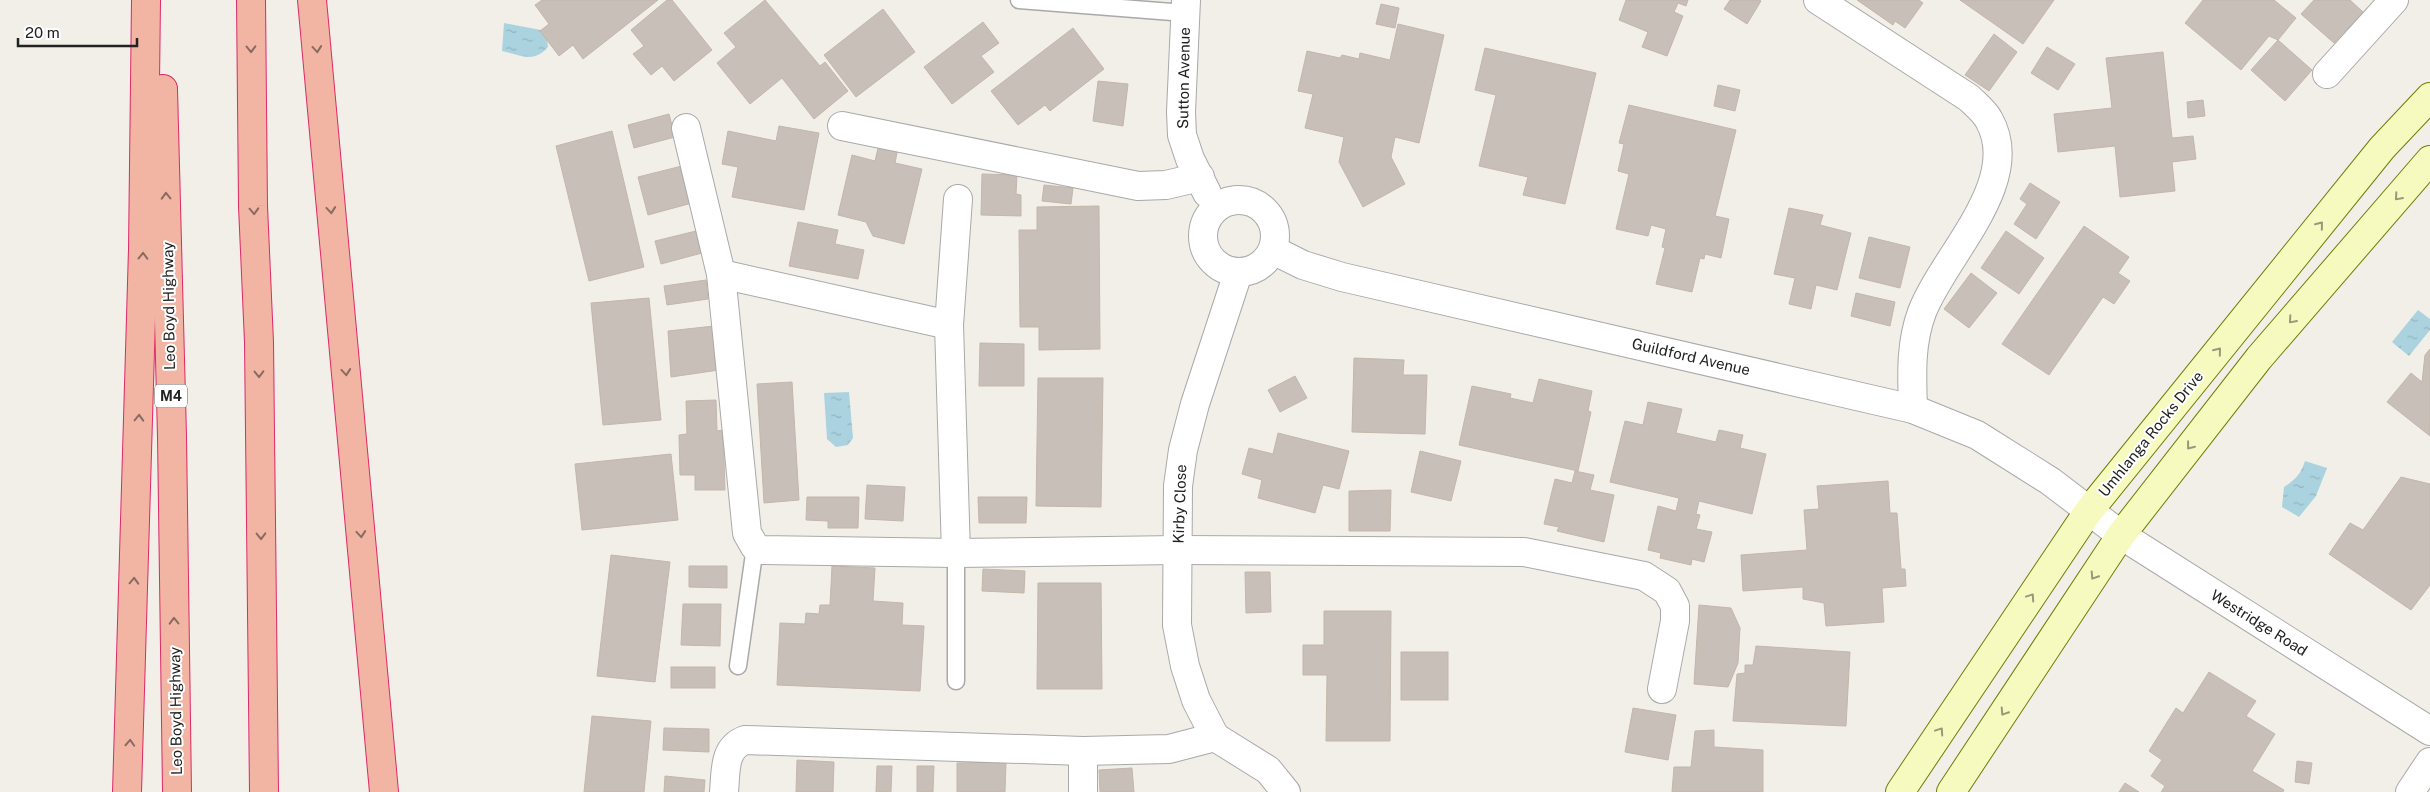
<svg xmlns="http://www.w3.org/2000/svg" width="2430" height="792" font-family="'Public Sans',sans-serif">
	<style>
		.water { fill: url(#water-ripples) }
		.building { fill: #c7bfb8; stroke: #c4b6ab }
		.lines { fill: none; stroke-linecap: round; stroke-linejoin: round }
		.service-casing { stroke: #a9a9a9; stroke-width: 19 }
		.minor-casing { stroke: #a9a9a9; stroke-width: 30 }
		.secondary-casing { stroke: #707d05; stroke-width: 30 }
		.trunk-casing { stroke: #dc2a67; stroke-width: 30 }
		.service { stroke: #fff; stroke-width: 16 }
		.minor { stroke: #fff; stroke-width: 28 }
		.secondary { stroke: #f7fabf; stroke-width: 28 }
		.trunk { stroke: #f2b4a3; stroke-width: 28 }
		.oneway { stroke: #8a6b62 }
		.oneway2 { stroke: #979978 }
		.labels { text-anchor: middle; stroke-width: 4; stroke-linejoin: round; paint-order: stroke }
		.shield { fill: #fff; stroke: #646464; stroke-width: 1 }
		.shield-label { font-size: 14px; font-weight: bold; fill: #222 }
		.street-label { font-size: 15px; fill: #222; stroke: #fff }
	</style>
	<defs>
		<pattern id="water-ripples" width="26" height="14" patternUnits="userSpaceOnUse" patternTransform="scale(1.25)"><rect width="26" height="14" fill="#aad3df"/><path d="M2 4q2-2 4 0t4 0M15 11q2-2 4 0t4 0" fill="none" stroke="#92b5bf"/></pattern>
	</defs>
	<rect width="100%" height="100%" fill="#f2efe9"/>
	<!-- water -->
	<g class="water">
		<path d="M504 23 546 31 548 47C533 64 521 55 502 51Z"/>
		<path d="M2418 310 2430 319V330L2409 356 2392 342Z"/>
		<path d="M849 392 853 438 848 445 836 447 827 439 824 393Z"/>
		<path d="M2305 461 2327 468 2316 496 2299 517 2282 507 2284 487C2295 480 2301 474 2305 461Z"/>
	</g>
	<!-- building -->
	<g class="building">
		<path d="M542 0H658L583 59 573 45 559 56 540 31 549 24 535 5Z"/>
		<path d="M667 0H672L712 50 674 81 662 66 651 75 633 54 644 46 631 30Z"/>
		<path d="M765 0 820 66 825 62 848 91 814 119 782 78 750 104 717 63 736 47 724 33Z"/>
		<path d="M1626 0H1688L1686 6 1678 3 1674 12 1683 16 1667 56 1642 47 1648 32 1619 20Z"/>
		<path d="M1730 0H1759L1761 1 1747 24 1724 9Z"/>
		<path d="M1857 0H1919L1923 3 1905 28 1895 21 1893 25Z"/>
		<path d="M1960 0H2054L2023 44Z"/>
		<path d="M2203 0H2274L2296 18 2278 40 2269 36 2241 70 2185 23Z"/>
		<path d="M2314 0H2350L2363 12 2334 43 2301 14Z"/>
		<path d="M1381 4 1399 8 1395 28 1376 24Z"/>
		<path d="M883 9 915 52 856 97 824 55Z"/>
		<path d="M983 22 999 43 981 56 994 72 952 104 924 67Z"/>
		<path d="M1398 24 1444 35 1419 143 1395 137 1391 157 1405 184 1363 207 1339 162 1344 137 1305 128 1313 94 1298 91 1307 51 1340 58 1342 55 1359 59 1360 53 1390 60Z"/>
		<path d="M1073 28 1104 69 1050 111 1045 105 1018 125 991 91Z"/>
		<path d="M1994 34 2017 52 1989 91 1965 75Z"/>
		<path d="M2278 40 2312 70 2285 101 2251 70Z"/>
		<path d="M2047 47 2075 64 2058 90 2031 73Z"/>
		<path d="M1485 48 1596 73 1565 204 1523 195 1528 177 1479 166 1496 95 1475 90Z"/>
		<path d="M2163 52 2172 138 2193 136 2196 159 2172 162 2175 191 2120 197 2115 146 2058 152 2054 114 2112 108 2106 58Z"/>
		<path d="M1098 81 1128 84 1123 126 1093 121Z"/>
		<path d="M1718 85 1740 90 1735 111 1714 106Z"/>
		<path d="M2203 100 2205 116 2188 118 2187 102Z"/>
		<path d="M1629 105 1736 130 1715 216 1729 219 1721 258 1705 254 1704 259 1700 258 1692 292 1656 284 1665 248 1662 247 1666 229 1651 225 1648 236 1616 229 1629 174 1618 171 1624 144 1619 143Z"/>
		<path d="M669 114 675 137 634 148 628 125Z"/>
		<path d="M779 126 819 133 804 210 732 197 738 167 722 164 728 131 776 141Z"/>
		<path d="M612 131 644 267 589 281 556 146Z"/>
		<path d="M879 144 898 148 895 163 922 169 904 244 873 236 866 222 838 215 852 155 875 161Z"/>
		<path d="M682 166 692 203 648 215 638 177Z"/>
		<path d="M982 174 1017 175 1016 194 1021 195V216L981 215Z"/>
		<path d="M2030 183 2060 202 2036 239 2014 224 2027 204 2020 199Z"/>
		<path d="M1044 185 1073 188 1071 204 1042 201Z"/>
		<path d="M1099 206 1100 349 1039 350V327H1020L1019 230H1037V207Z"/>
		<path d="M1789 208 1823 215 1820 225 1851 233 1837 290 1816 285 1811 309 1789 304 1795 278 1774 274Z"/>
		<path d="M798 222 838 230 835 244 864 250 858 279 789 266Z"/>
		<path d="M2084 226 2129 257 2118 273 2130 281 2114 304 2103 297 2049 375 2002 344Z"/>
		<path d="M696 231 702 253 661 264 655 241Z"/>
		<path d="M2006 231 2044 258 2019 294 1981 268Z"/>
		<path d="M1869 237 1910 247 1900 288 1859 278Z"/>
		<path d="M1971 273 1997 293 1969 328 1944 309Z"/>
		<path d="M706 280 708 299 667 305 664 286Z"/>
		<path d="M1856 293 1895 302 1890 326 1851 316Z"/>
		<path d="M649 298 661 420 603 425 591 303Z"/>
		<path d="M714 326 719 370 671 377 668 331Z"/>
		<path d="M980 343 1024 344V386H979Z"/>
		<path d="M2430 349V436L2387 402 2411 373 2422 382 2425 355Z"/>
		<path d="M1354 358 1404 360 1403 375H1427L1425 434 1352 432Z"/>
		<path d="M1295 376 1307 398 1280 412 1268 390Z"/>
		<path d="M1038 378H1103L1101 507 1036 506Z"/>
		<path d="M1539 379 1592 391 1588 411 1591 412 1578 471 1459 445 1472 386 1511 394 1510 398 1533 403Z"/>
		<path d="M792 382 799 500 764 503 757 384Z"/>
		<path d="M716 400 717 431 723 430 725 490H695V475H680L679 435 687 434 686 401Z"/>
		<path d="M1648 402 1682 409 1676 433 1716 442 1719 430 1743 435 1740 448 1766 454 1752 514 1699 501 1696 514 1700 515 1696 529 1712 532 1704 562 1692 559 1691 565 1660 558 1661 553 1648 550 1658 506 1676 511 1679 498 1610 482 1625 421 1643 425Z"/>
		<path d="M1278 433 1349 451 1339 489 1323 485 1315 513 1258 498 1262 480 1242 474 1249 448 1273 454Z"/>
		<path d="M1420 451 1461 461 1451 501 1411 492Z"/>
		<path d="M671 454 678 520 582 530 575 464Z"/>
		<path d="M1575 471 1594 475 1590 490 1614 495 1604 542 1557 531 1559 527 1544 524 1555 479 1572 483Z"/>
		<path d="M2401 477 2430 484V585L2411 610 2329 554 2350 523 2363 530Z"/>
		<path d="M1888 481 1890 513H1897L1901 569H1905L1906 586 1882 588 1884 622 1826 626 1824 603 1803 599V587L1743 591 1741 555 1807 550 1804 510 1819 509 1817 486Z"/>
		<path d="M867 485 905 487 903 521 865 519Z"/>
		<path d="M1391 490 1390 531H1349V491Z"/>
		<path d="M807 497H859L858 528H828V521L806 520Z"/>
		<path d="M978 497H1027L1026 523H979Z"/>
		<path d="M611 555 670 562 655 682 597 676Z"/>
		<path d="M689 566H727V588L689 587Z"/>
		<path d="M832 566 875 568 873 601 903 603 902 625 924 626 920 691 777 685 780 623 805 624 806 613 819 614 820 605H830Z"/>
		<path d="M983 569 1025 571 1024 593 982 591Z"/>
		<path d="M1245 572H1270L1271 612 1246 613Z"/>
		<path d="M1038 583H1101L1102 689H1037Z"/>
		<path d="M683 604H721L720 646 681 645Z"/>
		<path d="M1699 605 1731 608 1740 628 1738 663 1728 687 1694 684Z"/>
		<path d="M1324 611H1391L1390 741H1326L1327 675H1303V645H1324Z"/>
		<path d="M1756 646 1850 652 1846 726 1733 721 1737 674 1745 673V665H1753Z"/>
		<rect x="1401" y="652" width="47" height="48"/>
		<rect x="671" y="667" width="44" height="21"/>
		<path d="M2209 672 2256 701 2246 716 2275 734 2252 771 2284 790 2283 792H2161L2165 786 2151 776 2162 760 2149 751 2176 708 2183 713Z"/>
		<path d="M1633 708 1676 715 1668 760 1625 752Z"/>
		<path d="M592 716 651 721 644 792H584Z"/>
		<path d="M664 728 709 729V752L663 750Z"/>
		<path d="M1714 730V747L1763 750V792H1672L1674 767H1691L1695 731Z"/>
		<path d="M797 760 834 762 833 792H796Z"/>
		<path d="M2297 761 2312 763 2309 784 2295 782Z"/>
		<path d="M1006 762 1005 792H957V763Z"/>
		<path d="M877 766H892L891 792H876Z"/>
		<path d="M917 766H934L933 792H917Z"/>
		<path d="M1132 768 1134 792H1100L1099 770Z"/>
		<path d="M665 776 705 780 704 792H664Z"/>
		<path d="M2125 783 2139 792H2119Z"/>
	</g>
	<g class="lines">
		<!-- service casing -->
		<g class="service-casing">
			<g id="service">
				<path d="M1019 0 1185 13"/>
				<path d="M738 666 755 547"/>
				<path d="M956 681V553"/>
			</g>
		</g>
		<!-- minor casing -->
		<g class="minor-casing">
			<g id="minor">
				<path d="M1186 0 1181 112 1182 135 1190 159 1207 193"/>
				<path d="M1818 0 1969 98C1975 104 1985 112 1989 120 2024 182 1944 255 1922 312 1910 344 1912 376 1913 409"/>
				<path d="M2327 74 2394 0"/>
				<path d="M842 126 1138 186 1166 185 1200 177"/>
				<path d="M686 128 721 274 747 533 755 547 761 550 956 553 1178 550 1524 552 1644 576 1667 591 1675 606V621L1662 689"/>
				<circle cx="1239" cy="236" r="36"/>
				<path d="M1273 250 1303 265 1342 277 1913 409 1977 435 2050 481 2121 535 2430 731"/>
				<path d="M721 274 949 325"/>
				<path d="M956 553 949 325 958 199"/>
				<path d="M1215 737 1196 700 1185 666 1177 625 1178 486 1183 450 1195 404 1238 273"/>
				<path d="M1083 751V792"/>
				<path d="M724 792C726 772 723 748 745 740L1083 751 1169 749 1215 737 1268 770 1286 792"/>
				<path d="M2410 792 2430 762"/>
			</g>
		</g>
		<!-- secondary casing -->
		<g class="secondary-casing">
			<g id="secondary">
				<path d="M1900 792 2088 512 2382 148 2430 97"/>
				<path d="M1951 792 2121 535 2259 358 2430 160"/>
			</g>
		</g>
		<!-- trunk casing -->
		<g class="trunk-casing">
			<g id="trunk">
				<path d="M251 0 253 206 259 342 264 792"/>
				<path d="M312 0 384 792"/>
				<path d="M163 89 172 436 177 792"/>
				<path d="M127 792 143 249 146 0"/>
			</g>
		</g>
		<!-- service -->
		<use href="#service" class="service"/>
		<!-- minor -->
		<use href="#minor" class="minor"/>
		<!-- secondary -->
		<use href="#secondary" class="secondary"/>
		<!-- trunk -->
		<use href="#trunk" class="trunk"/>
	</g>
	<!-- one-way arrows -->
	<defs><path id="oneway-chevron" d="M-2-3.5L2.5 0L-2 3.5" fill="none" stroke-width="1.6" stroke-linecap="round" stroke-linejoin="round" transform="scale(1.25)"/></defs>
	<g class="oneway">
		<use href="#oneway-chevron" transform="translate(251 49) rotate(89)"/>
		<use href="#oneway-chevron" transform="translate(317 49) rotate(85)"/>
		<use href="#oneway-chevron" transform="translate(166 196) rotate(-91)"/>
		<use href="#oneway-chevron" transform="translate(331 210) rotate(85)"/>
		<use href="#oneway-chevron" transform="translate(254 211) rotate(88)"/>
		<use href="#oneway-chevron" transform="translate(143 256) rotate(-89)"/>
		<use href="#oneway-chevron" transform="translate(346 372) rotate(85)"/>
		<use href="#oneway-chevron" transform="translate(259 374) rotate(89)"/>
		<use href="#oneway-chevron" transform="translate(139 418) rotate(-88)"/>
		<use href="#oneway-chevron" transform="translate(361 534) rotate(85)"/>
		<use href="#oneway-chevron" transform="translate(261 536) rotate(89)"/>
		<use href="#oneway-chevron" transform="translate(134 581) rotate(-88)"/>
		<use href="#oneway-chevron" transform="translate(174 621) rotate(-91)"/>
		<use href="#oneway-chevron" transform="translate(130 743) rotate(-87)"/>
	</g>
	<g class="oneway2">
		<use href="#oneway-chevron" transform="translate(2398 197) rotate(131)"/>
		<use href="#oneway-chevron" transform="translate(2320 225) rotate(-51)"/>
		<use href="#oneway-chevron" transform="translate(2292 320) rotate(131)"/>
		<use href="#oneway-chevron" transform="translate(2218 351) rotate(-51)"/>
		<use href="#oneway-chevron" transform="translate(2190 446) rotate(128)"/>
		<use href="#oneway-chevron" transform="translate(2094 576) rotate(123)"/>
		<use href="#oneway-chevron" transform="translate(2031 597) rotate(-56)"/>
		<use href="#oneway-chevron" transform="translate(2004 712) rotate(123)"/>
		<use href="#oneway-chevron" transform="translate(1940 731) rotate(-56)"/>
	</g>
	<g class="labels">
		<!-- shield labels -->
		<rect class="shield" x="155" y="384.5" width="32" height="23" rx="4"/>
		<g class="shield-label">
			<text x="171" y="401">M4</text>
		</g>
		<!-- street labels -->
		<g class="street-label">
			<text transform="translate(1184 78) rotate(-89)" y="5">Sutton Avenue</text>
			<text transform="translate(169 306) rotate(-91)" y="5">Leo Boyd Highway</text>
			<text transform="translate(1691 357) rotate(13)" y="5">Guildford Avenue</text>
			<text transform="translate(2151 434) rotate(-51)" y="5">Umhlanga Rocks Drive</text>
			<text transform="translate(1180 504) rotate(-88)" y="5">Kirby Close</text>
			<text transform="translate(2259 623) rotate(32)" y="5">Westridge Road</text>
			<text transform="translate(176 711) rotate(-91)" y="5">Leo Boyd Highway</text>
		</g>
	</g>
	<!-- scale -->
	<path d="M18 38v8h119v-8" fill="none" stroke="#222222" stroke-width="2.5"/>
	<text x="25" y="38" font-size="15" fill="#222222" stroke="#ffffff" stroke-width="4" paint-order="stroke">20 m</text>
</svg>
